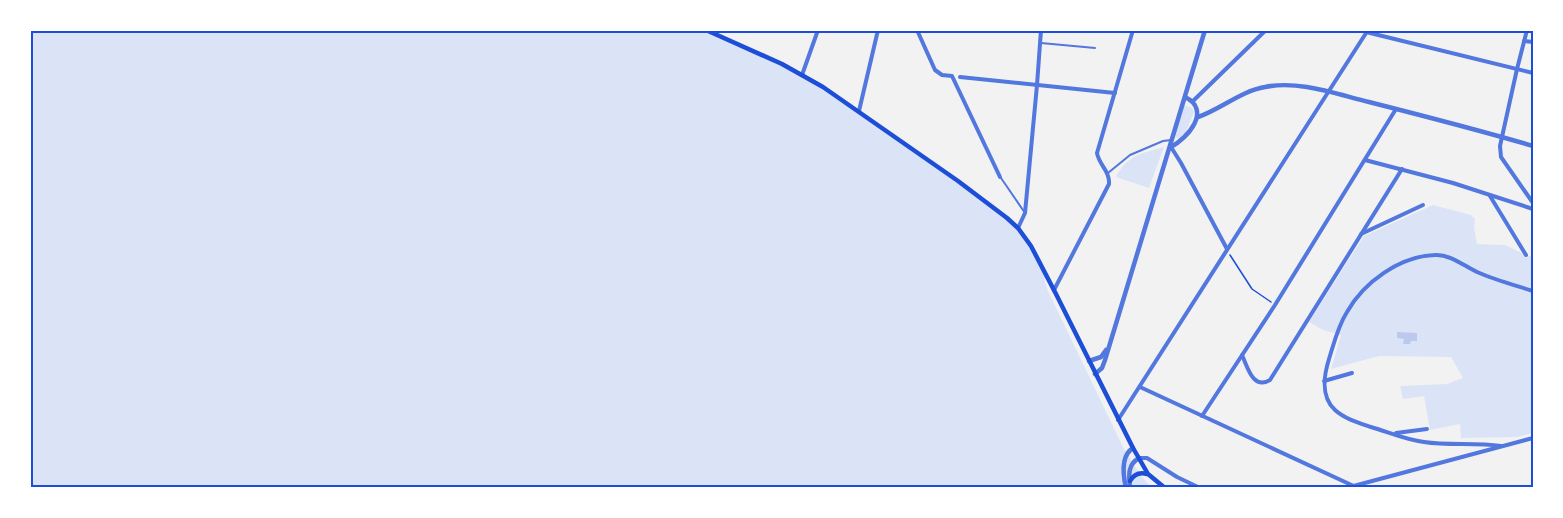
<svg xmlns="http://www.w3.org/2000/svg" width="1563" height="518" font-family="'Open Sans',sans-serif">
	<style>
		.green { fill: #dbe4f7 }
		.building { fill: #bdc9ec }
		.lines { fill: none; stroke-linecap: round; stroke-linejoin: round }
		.path { stroke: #1d4ed8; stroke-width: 1.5 }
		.pedestrian { stroke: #5277de; stroke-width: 2 }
		.minor { stroke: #5277de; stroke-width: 4 }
		.tertiary { stroke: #5277de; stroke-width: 4.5 }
		.secondary { stroke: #1d4ed8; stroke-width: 4.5 }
		.neatline { fill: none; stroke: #1d4ed8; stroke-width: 2 }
	</style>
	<rect width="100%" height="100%" fill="#f2f2f2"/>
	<!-- green -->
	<g class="green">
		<path d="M30 30H706L761 54 823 87 1007 218 1025 236 1046 276 1044 279 1048 291 1124 449 1142 477 1152 488H30Z"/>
		<path d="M1184 105 1192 108 1194 112 1186 132 1179 138 1175 137Z"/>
		<path d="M1164 147 1149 188 1116 177C1127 155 1143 153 1164 147Z"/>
		<path d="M1433 205 1471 215 1475 219 1474 227 1477 244 1505 245 1528 256H1533V433L1518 437 1461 438 1460 424 1430 430 1424 396 1403 399 1400 386 1447 384 1463 378 1451 357 1379 356 1331 369 1341 335 1323 330 1309 322 1364 236Z"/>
	</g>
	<!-- building -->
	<path class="building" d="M1397 332 1417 333V341H1411L1410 344H1403L1404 339 1397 338Z"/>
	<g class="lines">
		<!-- path -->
		<path class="path" d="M1230 255 1252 289 1271 302"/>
		<!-- pedestrian -->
		<g class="pedestrian">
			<path d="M1041 43 1095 48"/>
			<path d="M1108 173 1130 155 1163 141 1171 140"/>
			<path d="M1001 178 1025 213"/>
		</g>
		<!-- minor -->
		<g class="minor">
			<path d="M917 30 935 70 942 75 952 76 1000 177"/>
			<path d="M1527 30 1517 69 1500 146 1501 157 1533 203"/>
			<path d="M1366 32 1533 73"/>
			<path d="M1524 41 1533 42"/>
			<path d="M802 75 818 30"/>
			<path d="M960 77 1115 93"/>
			<path d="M1193 101 1266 30"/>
			<path d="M859 111 878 30"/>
			<path d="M1171 147 1181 163 1227 249"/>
			<path d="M1365 160 1453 183 1533 209"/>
			<path d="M1490 196 1526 255"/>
			<path d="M1018 228 1025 213 1037 85 1041 30"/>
			<path d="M1361 234 1423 205"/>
			<path d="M1054 290 1109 184C1110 171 1099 165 1097 153L1133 30"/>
			<path d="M1242 355C1248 368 1253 390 1270 380L1402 169"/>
			<path d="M1324 381 1352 373"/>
			<path d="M1140 387 1358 488"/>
			<path d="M1202 416 1275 305 1396 109"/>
			<path d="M1118 420 1368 30"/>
			<path d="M1396 433 1427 429"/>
			<path d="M1501 446C1475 442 1449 446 1424 442 1406 440 1388 432 1371 427 1359 423 1345 419 1335 410 1320 396 1324 375 1329 359 1334 343 1338 326 1347 312 1364 282 1400 256 1435 255 1450 254 1464 266 1477 272 1495 280 1514 285 1533 291"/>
			<path d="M1139 458H1147L1177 477 1200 488"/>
			<path d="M1346 488 1533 438"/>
		</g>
		<!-- tertiary -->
		<g class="tertiary">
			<path d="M1198 117C1221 109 1241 91 1265 87 1299 80 1336 94 1369 102 1424 116 1479 130 1533 146"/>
			<path d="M1171 147C1188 138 1212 110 1185 97"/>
			<path d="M1089 361 1101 357 1106 350"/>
			<path d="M1095 374 1102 368 1105 360 1205 30"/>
			<path d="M1126 488C1123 475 1120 456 1133 448"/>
			<path d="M1130 488C1129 476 1127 465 1139 458"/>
		</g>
		<!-- secondary -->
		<g class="secondary">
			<path d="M706 30 782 64 823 87 958 181 1007 218 1018 228 1031 246 1056 294 1133 448 1148 474 1165 488"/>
			<path d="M1130 481C1134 474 1140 472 1147 474"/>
		</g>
	</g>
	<!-- border -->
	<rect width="1563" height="518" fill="none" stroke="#ffffff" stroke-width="63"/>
	<rect x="32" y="32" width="1500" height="454" class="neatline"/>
</svg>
